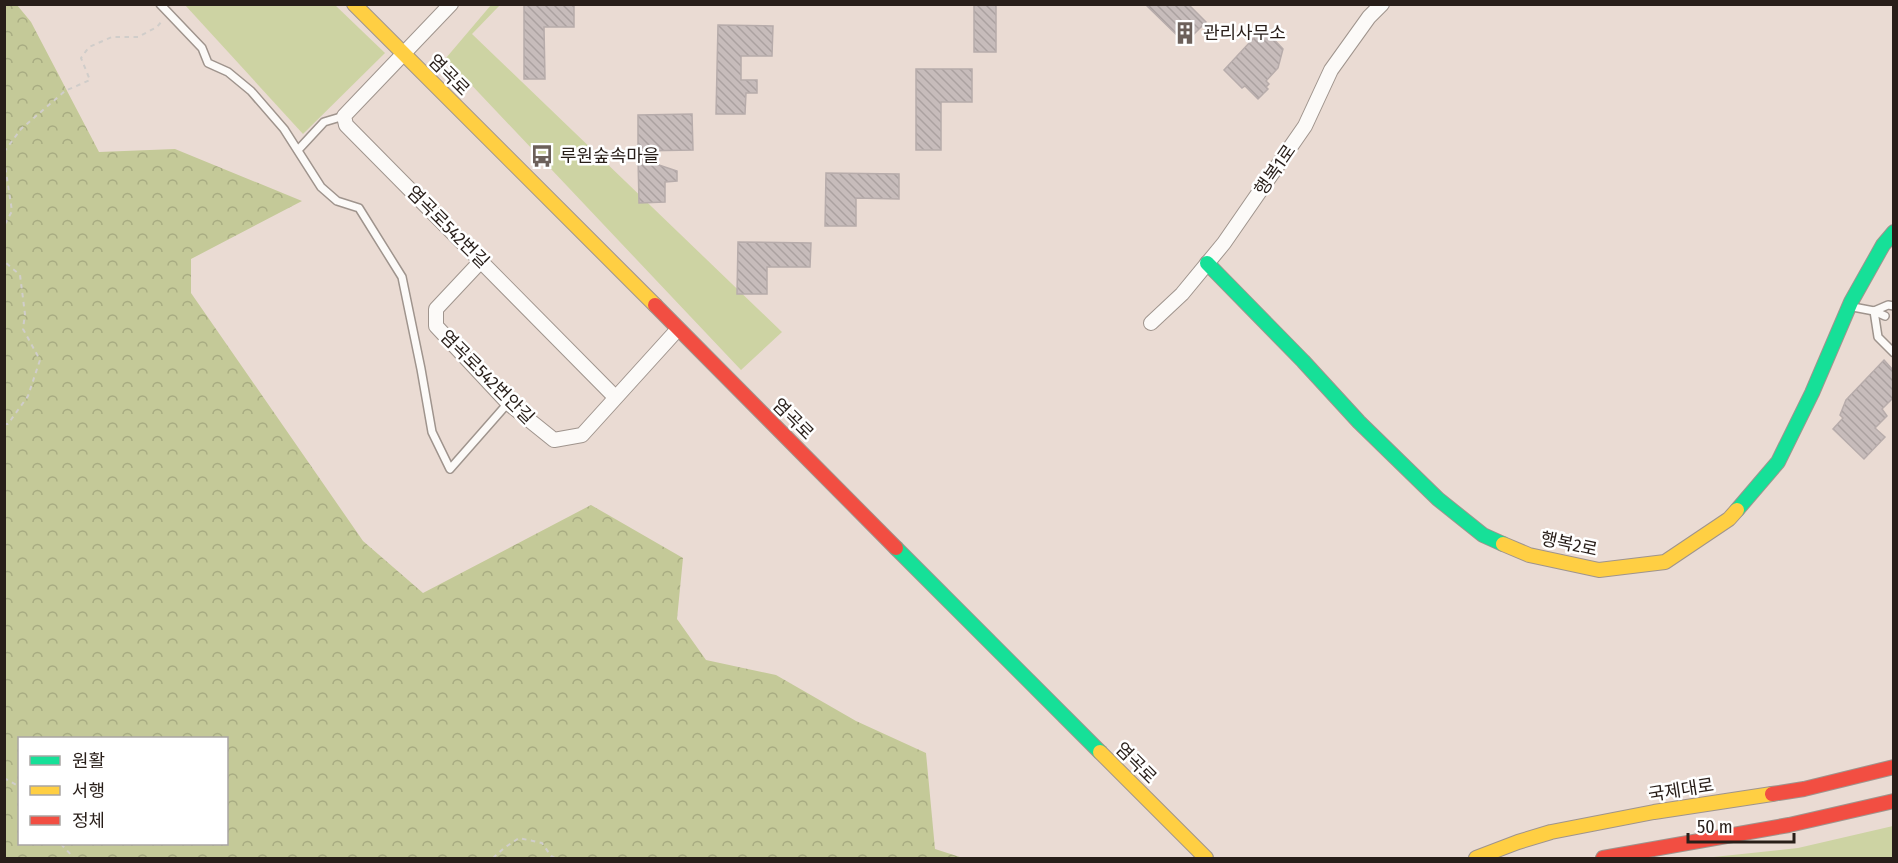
<svg xmlns="http://www.w3.org/2000/svg" width="1898" height="863" font-family="'Fira Sans Condensed','Noto Sans KR',sans-serif">
	<style>
		.forest { fill: url(#forest-crowns); fill-rule: evenodd }
		.green { fill: #cdd3a3 }
		.building { fill: url(#building-back-hatch); stroke: #b7acab; stroke-width: 1.5 }
		.lines { fill: none; stroke-linecap: round; stroke-linejoin: round }
		.lane-casing { stroke: #9f948d; stroke-width: 10 }
		.street-casing { stroke: #9f948d; stroke-width: 16 }
		.fast-casing { stroke: #9f948d; stroke-width: 16 }
		.slow-casing { stroke: #9f948d; stroke-width: 16 }
		.jam-casing { stroke: #9f948d; stroke-width: 16 }
		.path { stroke: #d0cdca; stroke-width: 2; stroke-dasharray: 4.5 4.5; stroke-linecap: butt }
		.lane { stroke: #fcfaf8; stroke-width: 7 }
		.street { stroke: #fcfaf8; stroke-width: 14 }
		.fast { stroke: #16e098; stroke-width: 14 }
		.slow { stroke: #ffcf43; stroke-width: 14 }
		.jam { stroke: #f24e42; stroke-width: 14 }
		.labels { text-anchor: middle; stroke-width: 5; stroke-linejoin: round; paint-order: stroke }
		.poi-label { font-size: 18px; fill: #281e19; stroke: #fff; text-anchor: start }
		.street-label { font-size: 18px; fill: #281e19; stroke: #fff }
	</style>
	<defs>
		<pattern id="forest-crowns" width="20" height="18" patternUnits="userSpaceOnUse" patternTransform="scale(1.5)"><rect width="20" height="18" fill="#c4c998"/><path d="M2 6a3 3 0 1 1 6 0M12 15a3 3 0 1 1 6 0" fill="none" stroke="#a8ac82"/></pattern>
		<pattern id="building-back-hatch" width="6" height="6" patternUnits="userSpaceOnUse" patternTransform="scale(1.5)"><rect width="6" height="6" fill="#c7bcbb"/><path d="M-1 5l2 2M0 0l6 6M5-1l2 2" fill="none" stroke="#aba1a0"/></pattern>
	</defs>
	<rect width="100%" height="100%" fill="#eadbd3"/>
	<!-- forest -->
	<path class="forest" d="M5 4 17 5 31 22 99 152 175 149 302 201 191 259V293L363 541 423 593 591 505 683 558 677 619 706 660 776 675 856 721 926 753 935 849 963 858H5ZM20 738H226V844H20Z"/>
	<!-- green -->
	<g class="green">
		<path d="M185 5H335L385 53 303 134Z"/>
		<path d="M491 5H500L472 34 782 332 741 370 446 58Z"/>
		<path d="M1893 826V858H1704L1798 848Z"/>
	</g>
	<!-- building -->
	<g class="building">
		<path d="M524 4H574V27H544L545 79H524Z"/>
		<rect x="974" y="4" width="22" height="48"/>
		<path d="M1145 4H1188L1206 22 1185 43Z"/>
		<path d="M718 25 773 26 772 56H741V80H757V93H746L745 114H716Z"/>
		<path d="M1263 28 1283 49 1278 68 1266 81 1269 84 1266 87 1268 89 1258 99 1245 86 1242 88 1224 70Z"/>
		<path d="M916 69H972V102H941V150H916Z"/>
		<path d="M692 114 693 150 638 151V115Z"/>
		<path d="M638 158 677 171V181L665 182V202L639 203Z"/>
		<path d="M826 173 899 174V199L856 198V226H825Z"/>
		<path d="M738 242 811 243 810 267H767V294H737Z"/>
		<path d="M1884 360 1893 370V398L1882 409 1887 416 1875 428 1885 437 1864 459 1833 429 1843 418 1840 415 1846 400Z"/>
	</g>
	<g class="lines">
		<!-- lane casing -->
		<g class="lane-casing">
			<g id="lane">
				<path d="M160 4 202 48 208 63 228 72 251 91 284 129 321 187 337 201 359 208 402 277 421 369 432 432 450 469 508 403"/>
				<path d="M298 150 324 122 344 116"/>
				<path d="M1853 307 1874 311 1885 316"/>
				<path d="M1874 311 1878 337 1894 353"/>
				<path d="M1874 311 1888 305 1894 306"/>
			</g>
		</g>
		<!-- street casing -->
		<g class="street-casing">
			<g id="street">
				<path d="M451 4 344 116 346 125 615 397"/>
				<path d="M481 261 436 309V326L508 403 554 440 582 435 678 329"/>
				<path d="M1151 323 1182 294 1224 243 1305 126 1331 70 1369 17 1382 4"/>
			</g>
		</g>
		<!-- fast casing -->
		<g class="fast-casing">
			<g id="fast">
				<path d="M1207 263 1303 361 1359 422 1438 499 1483 535 1503 544"/>
				<path d="M1737 510 1778 462 1812 393 1851 302 1883 245 1894 232"/>
				<path d="M896 548 1100 752"/>
			</g>
		</g>
		<!-- slow casing -->
		<g class="slow-casing">
			<g id="slow">
				<path d="M354 4 655 305"/>
				<path d="M1503 544 1529 555 1599 570 1665 562 1729 519 1737 510"/>
				<path d="M1100 752 1206 858"/>
				<path d="M1476 858 1518 842 1551 832 1654 812 1772 794"/>
			</g>
		</g>
		<!-- jam casing -->
		<g class="jam-casing">
			<g id="jam">
				<path d="M655 305 896 548"/>
				<path d="M1772 794 1804 789 1894 767"/>
				<path d="M1603 858 1789 825 1894 801"/>
			</g>
		</g>
		<!-- path -->
		<g class="path">
			<path d="M4 152 21 129 65 91 90 80 81 58 89 47 112 37H138L157 27 162 21"/>
			<path d="M4 159 12 211 4 226"/>
			<path d="M4 255 5 262 20 275 25 314 23 329 40 360 28 396 8 424H4"/>
			<path d="M4 778 20 787"/>
			<path d="M61 844 74 858"/>
			<path d="M493 858 504 848 519 838 542 843 551 856 555 858"/>
		</g>
		<!-- lane -->
		<use href="#lane" class="lane"/>
		<!-- street -->
		<use href="#street" class="street"/>
		<!-- fast -->
		<use href="#fast" class="fast"/>
		<!-- slow -->
		<use href="#slow" class="slow"/>
		<!-- jam -->
		<use href="#jam" class="jam"/>
	</g>
	<!-- icons -->
	<defs>
		<g id="building-bare" transform="scale(1.8)"><path d="M-4-6H4V6H1V3H-1V6H-4ZM-2.5-4.3h1.7v1.8h-1.7ZM.8-4.3h1.7v1.8H.8ZM-2.5-1h1.7V.8h-1.7ZM.8-1h1.7V.8H.8Z" fill="#6c605a" stroke="#fff" stroke-width="2.5" paint-order="stroke"/></g>
		<g id="bus-bare" transform="scale(1.8)"><path d="M-5-6H5V4H4V6H2V4H-2V6H-4V4H-5ZM-3.5-4V0h7V-4ZM-3.5 1.2v1.5H-2V1.2ZM2 1.2v1.5H3.5V1.2Z" fill="#6c605a" stroke="#fff" stroke-width="2.5" paint-order="stroke"/></g>
	</defs>
	<g fill-rule="evenodd">
		<use href="#building-bare" x="1185" y="33"/>
		<use href="#bus-bare" x="542" y="156"/>
	</g>
	<g class="labels">
		<!-- poi labels -->
		<g class="poi-label">
			<text x="1203" y="39">관리사무소</text>
			<text x="560" y="162">루원숲속마을</text>
		</g>
		<!-- street labels -->
		<g class="street-label">
			<text transform="translate(449 75) rotate(45)" y="6">염곡로</text>
			<text transform="translate(1275 170) rotate(-55)" y="6">행복1로</text>
			<text transform="translate(448 227) rotate(45)" y="6">염곡로542번길</text>
			<text transform="translate(487 377) rotate(45)" y="6">염곡로542번안길</text>
			<text transform="translate(793 419) rotate(45)" y="6">염곡로</text>
			<text transform="translate(1569 544) rotate(12)" y="6">행복2로</text>
			<text transform="translate(1136 763) rotate(45)" y="6">염곡로</text>
			<text transform="translate(1681 790) rotate(-9)" y="6">국제대로</text>
		</g>
	</g>
	<!-- border -->
	<rect width="1898" height="863" fill="none" stroke="#281e19" stroke-width="12"/>
	<!-- legend -->
	<rect x="18" y="737" width="210" height="108" fill="#ffffff" stroke="#a9a5a3" stroke-width="1.5"/>
	<rect x="30" y="756" width="30" height="9" fill="#16e098" stroke="#a9a5a3" stroke-width="1.5"/>
	<text x="72" y="767" font-size="18" fill="#281e19">원활</text>
	<rect x="30" y="786" width="30" height="9" fill="#ffcf43" stroke="#a9a5a3" stroke-width="1.5"/>
	<text x="72" y="797" font-size="18" fill="#281e19">서행</text>
	<rect x="30" y="816" width="30" height="9" fill="#f24e42" stroke="#a9a5a3" stroke-width="1.5"/>
	<text x="72" y="827" font-size="18" fill="#281e19">정체</text>
	<!-- scale -->
	<path d="M1688 833v9h106v-9" fill="none" stroke="#281e19" stroke-width="3"/>
	<text x="1697" y="833" font-size="18" fill="#281e19" stroke="#ffffff" stroke-width="4.5" paint-order="stroke">50 m</text>
</svg>
